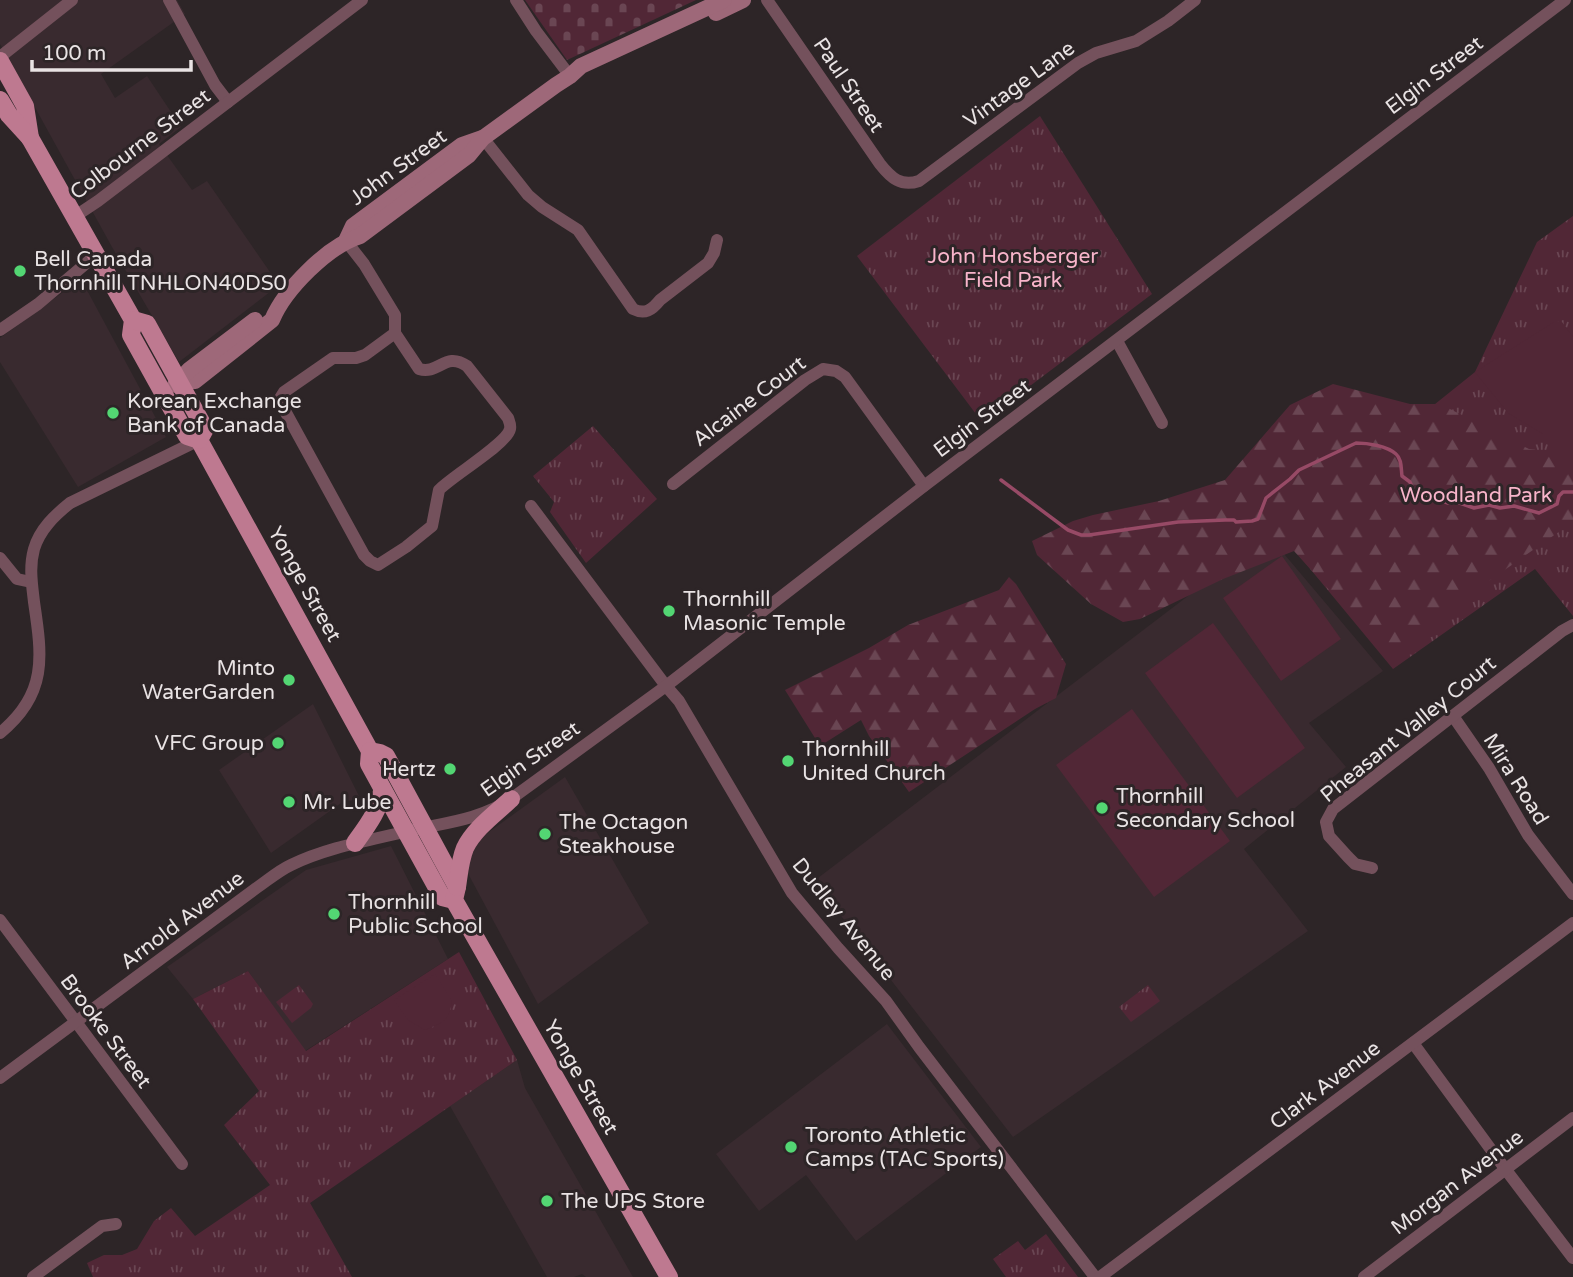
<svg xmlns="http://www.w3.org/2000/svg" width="1573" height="1277" font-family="'Varela Round',sans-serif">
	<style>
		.built { fill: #392a2f }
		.grass { fill: url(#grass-tufts) }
		.forest { fill: url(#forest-firs) }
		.cemetery { fill: url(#cemetery-stones) }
		.pitch { fill: #512736 }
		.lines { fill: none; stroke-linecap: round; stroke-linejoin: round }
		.stream { stroke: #974a66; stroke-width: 3.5 }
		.minor { stroke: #74515c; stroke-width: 12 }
		.secondary { stroke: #9e6879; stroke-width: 16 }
		.primary { stroke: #be7990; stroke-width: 18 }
		.poi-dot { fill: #53d673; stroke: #2d2527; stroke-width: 2.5 }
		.labels { text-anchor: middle; stroke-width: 6; stroke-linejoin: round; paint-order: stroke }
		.street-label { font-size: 21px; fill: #e9e3e4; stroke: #2d2527 }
		.park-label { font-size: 21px; fill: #f8b4ca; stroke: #2d2527 }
		.poi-label { font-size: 21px; fill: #e9e3e4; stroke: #2d2527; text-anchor: start }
	</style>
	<defs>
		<pattern id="grass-tufts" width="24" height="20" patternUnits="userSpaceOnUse" patternTransform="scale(1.75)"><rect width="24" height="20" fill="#512736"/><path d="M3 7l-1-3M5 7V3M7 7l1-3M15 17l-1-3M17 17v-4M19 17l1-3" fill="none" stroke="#6a4653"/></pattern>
		<pattern id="forest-firs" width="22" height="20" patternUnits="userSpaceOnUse" patternTransform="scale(1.75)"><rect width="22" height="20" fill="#512736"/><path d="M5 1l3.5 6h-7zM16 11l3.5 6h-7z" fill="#6a4653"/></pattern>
		<pattern id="cemetery-stones" width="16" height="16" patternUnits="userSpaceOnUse" patternTransform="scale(1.75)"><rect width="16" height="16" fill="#512736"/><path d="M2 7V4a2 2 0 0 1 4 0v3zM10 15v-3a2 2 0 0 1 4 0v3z" fill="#6a4653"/></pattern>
	</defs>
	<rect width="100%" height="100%" fill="#2d2527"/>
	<!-- built -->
	<g class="built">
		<path d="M0 0H177L185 14 101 74 115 98 147 76 181 127 159 144 192 190 207 181 279 285 179 362 112 247 0 44Z"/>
		<path d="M81 279 166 437 78 487 0 362V338Z"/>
		<path d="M1268 535 1383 671 1309 723 1346 767 1244 849 1308 931 1013 1137 814 881Z"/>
		<path d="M313 704 361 800 344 801 271 853 219 770Z"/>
		<path d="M565 777 649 923 538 1004 464 866 475 842Z"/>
		<path d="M391 846 448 959 305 1051 248 971 193 999 167 967 306 870Z"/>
		<path d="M887 1024 981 1147 856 1241 806 1175 759 1211 716 1154Z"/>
		<path d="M517 1060 525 1088 633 1277H586L582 1274 574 1277H547L450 1106Z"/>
	</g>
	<!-- grass -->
	<g class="grass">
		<path d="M1040 116 1152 294 982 422 857 256Z"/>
		<path d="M1573 216V616L1535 569 1393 669 1278 530 1475 372 1537 242Z"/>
		<path d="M593 426 657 499 586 563 550 512 554 502 533 476Z"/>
		<path d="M459 952 517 1060 310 1203 352 1277H93L87 1263 104 1255H122L137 1249 154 1221 171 1208 195 1236 270 1185 224 1125 259 1091 193 999 248 971 306 1051Z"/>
		<path d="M299 985 313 1004 311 1008 292 1023 276 1002Z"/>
		<path d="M1148 985 1160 1001 1131 1022 1119 1007Z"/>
		<path d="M1046 1234 1078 1277H1006L993 1259 1018 1241 1025 1250Z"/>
	</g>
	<!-- forest -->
	<g class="forest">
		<path d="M1333 384 1410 404H1440L1529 449 1573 454V522L1386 653 1294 551 1223 579 1140 619 1123 622 1091 604 1037 555 1032 541 1073 521 1093 515 1159 501 1225 480 1290 405Z"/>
		<path d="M1009 577 1016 584 1066 664 1056 698 1035 709 909 792 869 736 861 720 820 746 785 690 869 648 908 625 999 590Z"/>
	</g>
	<!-- cemetery -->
	<path class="cemetery" d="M525 0H696L567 60Z"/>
	<!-- pitch -->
	<g class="pitch">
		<path d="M1554 322H1562L1573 337V434H1543L1508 413 1475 372Z"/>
		<path d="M1282 556 1341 639 1281 681 1223 598Z"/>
		<path d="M1213 623 1305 748 1237 798 1145 673Z"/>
		<path d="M1132 709 1230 841 1154 897 1056 765Z"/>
		<path d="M435 974 452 1001C449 1021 444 1022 425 1030L408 1020 394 1000Z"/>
	</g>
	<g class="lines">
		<!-- stream -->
		<path class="stream" d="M1001 480 1068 530 1081 535H1089L1178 522 1225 520H1234L1236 522 1252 521 1258 519 1266 498 1290 479 1299 470 1356 443C1368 443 1387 446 1396 454 1402 459 1401 469 1402 476L1410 482 1414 491 1448 503 1457 502 1474 508 1489 505 1500 508 1514 506 1539 513 1557 504 1559 496 1563 492H1573"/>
		<!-- minor -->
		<g class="minor">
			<path d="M169 0 215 85 228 102"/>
			<path d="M516 0 536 31 570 76"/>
			<path d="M767 0 880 164C891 178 901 187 919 181L1078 63 1096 53 1136 41 1168 21 1195 0"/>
			<path d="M0 57 72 0"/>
			<path d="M483 138 528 195 542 207 578 230 633 309C645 315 652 310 660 300L708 263 714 253 717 240"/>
			<path d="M74 217 98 201 362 0"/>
			<path d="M346 241 364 264 395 315V333L419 369C439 375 445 351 467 366L508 418C509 421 511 425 510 429 507 444 452 476 439 490L432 526 406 547 378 565 370 561 364 555 279 400 284 392 333 358H356L365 355 395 333"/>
			<path d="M0 330 38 304 96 255"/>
			<path d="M1117 341 1162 423"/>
			<path d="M673 484 805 380 823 369 836 371 845 377 924 486"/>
			<path d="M531 506 666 686 679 701 792 893 838 948 886 1001 919 1047 1095 1277"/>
			<path d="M0 558 17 579 31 582"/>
			<path d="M1453 716 1489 768 1528 835 1573 894"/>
			<path d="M0 733C48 694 42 656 34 602 32 584 29 567 34 549 40 529 55 515 70 503L199 440"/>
			<path d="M1372 868 1355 864 1348 857 1329 836 1326 822 1333 809 1562 631 1573 625"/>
			<path d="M0 920 182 1164"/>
			<path d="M1413 1043 1506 1170 1573 1258"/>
			<path d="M0 1078 255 889C267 881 278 871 291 865 326 848 366 841 404 832 441 823 478 821 511 799L666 686 924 486 1565 0"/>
			<path d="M33 1277 102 1226 116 1224"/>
			<path d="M1100 1277 1573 923"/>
			<path d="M1364 1277 1573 1118"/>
		</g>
		<!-- secondary -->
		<g class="secondary">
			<path d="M716 13 743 0"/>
			<path d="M346 241 353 226 462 145 482 138"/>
			<path d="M179 382 195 381 272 320C285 289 328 246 360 236L469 155 483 138 556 85 570 76 581 66 724 0"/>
			<path d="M175 385 189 370 255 320"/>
		</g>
		<!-- primary -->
		<g class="primary">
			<path d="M0 61 25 106 30 138"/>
			<path d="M0 100 9 115 30 138 133 320 131 335 187 436 199 440 370 751 369 764 442 897 454 900"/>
			<path d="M133 320 147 324 205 429 199 440"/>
			<path d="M370 751 380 753 386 756 457 887 454 900 669 1277"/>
			<path d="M355 843C367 826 379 811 382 791"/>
			<path d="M457 887C459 874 460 860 465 848 474 829 495 814 511 799"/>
		</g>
	</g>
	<!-- markers -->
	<g class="poi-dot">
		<circle cx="20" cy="271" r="7"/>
		<circle cx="113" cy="413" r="7"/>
		<circle cx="669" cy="611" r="7"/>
		<circle cx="289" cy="680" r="7"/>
		<circle cx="278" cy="743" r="7"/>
		<circle cx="788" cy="761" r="7"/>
		<circle cx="450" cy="769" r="7"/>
		<circle cx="289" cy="802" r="7"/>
		<circle cx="1102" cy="808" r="7"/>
		<circle cx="545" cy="834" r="7"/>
		<circle cx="334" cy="914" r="7"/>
		<circle cx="791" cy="1147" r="7"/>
		<circle cx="547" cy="1201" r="7"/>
	</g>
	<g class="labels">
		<!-- street labels -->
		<g class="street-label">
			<text transform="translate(1434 75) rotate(-37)" y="7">Elgin Street</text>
			<text transform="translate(1019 84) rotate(-36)" y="7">Vintage Lane</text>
			<text transform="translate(849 85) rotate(56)" y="7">Paul Street</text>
			<text transform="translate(140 144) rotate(-37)" y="7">Colbourne Street</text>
			<text transform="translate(398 167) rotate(-36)" y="7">John Street</text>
			<text transform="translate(749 401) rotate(-37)" y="7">Alcaine Court</text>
			<text transform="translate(982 418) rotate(-37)" y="7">Elgin Street</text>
			<text transform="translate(305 584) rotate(61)" y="7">Yonge Street</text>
			<text transform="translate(1408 729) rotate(-39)" y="7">Pheasant Valley Court</text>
			<text transform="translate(530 759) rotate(-35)" y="7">Elgin Street</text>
			<text transform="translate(1516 779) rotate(58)" y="7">Mira Road</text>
			<text transform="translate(844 919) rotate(51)" y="7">Dudley Avenue</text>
			<text transform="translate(182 920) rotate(-37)" y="7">Arnold Avenue</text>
			<text transform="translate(106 1031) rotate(53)" y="7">Brooke Street</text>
			<text transform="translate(581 1077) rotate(60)" y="7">Yonge Street</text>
			<text transform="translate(1325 1085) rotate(-37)" y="7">Clark Avenue</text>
			<text transform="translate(1457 1182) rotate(-37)" y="7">Morgan Avenue</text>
		</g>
		<!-- park labels -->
		<g class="park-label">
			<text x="1013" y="263">John Honsberger<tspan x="1013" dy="24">Field Park</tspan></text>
			<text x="1476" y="502">Woodland Park</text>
		</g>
		<!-- poi labels -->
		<g class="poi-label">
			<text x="34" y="266">Bell Canada<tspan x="34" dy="24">Thornhill TNHLON40DS0</tspan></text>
			<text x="127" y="408">Korean Exchange<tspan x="127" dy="24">Bank of Canada</tspan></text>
			<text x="683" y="606">Thornhill<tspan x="683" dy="24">Masonic Temple</tspan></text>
			<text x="275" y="675" text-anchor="end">Minto<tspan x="275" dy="24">WaterGarden</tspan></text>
			<text x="264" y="750" text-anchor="end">VFC Group</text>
			<text x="802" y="756">Thornhill<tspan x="802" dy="24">United Church</tspan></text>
			<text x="436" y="776" text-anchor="end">Hertz</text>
			<text x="1116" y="803">Thornhill<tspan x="1116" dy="24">Secondary School</tspan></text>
			<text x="303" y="809">Mr. Lube</text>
			<text x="559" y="829">The Octagon<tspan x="559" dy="24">Steakhouse</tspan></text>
			<text x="348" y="909">Thornhill<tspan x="348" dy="24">Public School</tspan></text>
			<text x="805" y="1142">Toronto Athletic<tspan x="805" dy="24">Camps (TAC Sports)</tspan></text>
			<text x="561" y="1208">The UPS Store</text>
		</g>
	</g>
	<!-- scale -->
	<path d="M32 60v10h159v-10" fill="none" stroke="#e9e3e4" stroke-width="3.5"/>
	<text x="42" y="60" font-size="21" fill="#e9e3e4" stroke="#2d2527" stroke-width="5" paint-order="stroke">100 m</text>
</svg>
